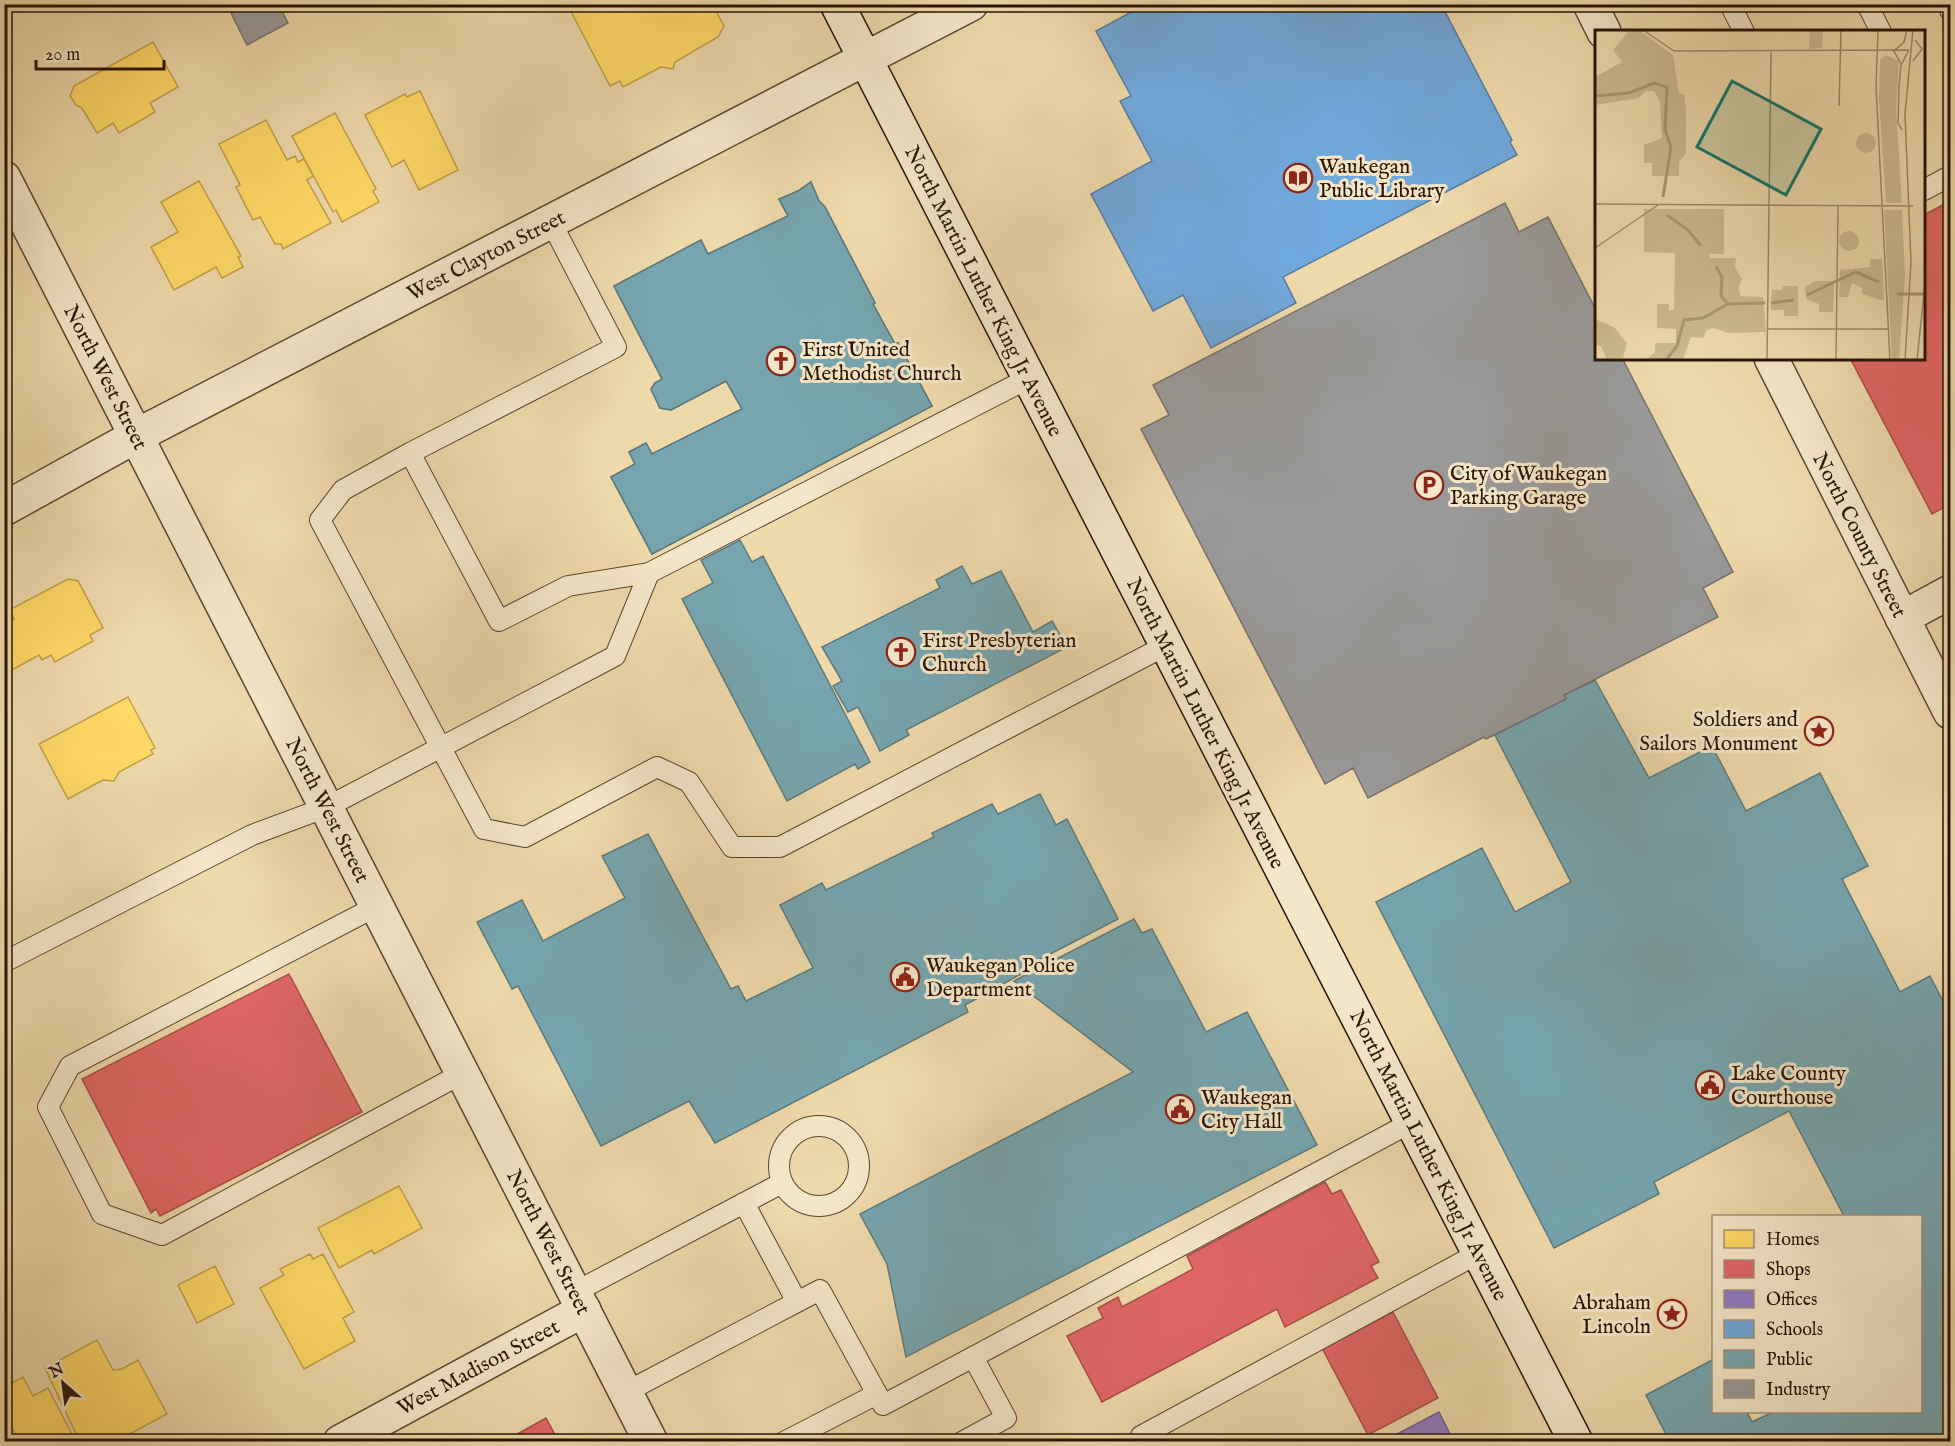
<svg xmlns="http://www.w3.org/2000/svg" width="1955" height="1446" font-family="'IM FELL English',serif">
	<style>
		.homes { fill: #ffd966; stroke: #bf9e49; stroke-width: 1.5 }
		.shops { fill: #e06666; stroke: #a94d49; stroke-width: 1.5 }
		.offices { fill: #8e7cc3; stroke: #705d8a; stroke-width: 1.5 }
		.schools { fill: #6fa8dc; stroke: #5a7c9c; stroke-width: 1.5 }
		.public { fill: #76a5af; stroke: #5f7a7c; stroke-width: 1.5; fill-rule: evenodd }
		.industry { fill: #999; stroke: #77716d; stroke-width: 1.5 }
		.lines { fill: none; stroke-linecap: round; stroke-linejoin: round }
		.lane-casing { stroke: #5a452e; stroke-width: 22 }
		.street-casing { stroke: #5a452e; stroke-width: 36 }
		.secondary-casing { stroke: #291405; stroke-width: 36 }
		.lane { stroke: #f4e6c8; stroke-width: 20 }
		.street { stroke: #f4e6c8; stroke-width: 33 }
		.secondary { stroke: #f4e6c8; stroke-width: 33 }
		.labels { text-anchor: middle; stroke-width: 6; stroke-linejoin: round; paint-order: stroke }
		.poi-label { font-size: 21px; fill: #291405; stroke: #f4e6c8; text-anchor: start }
		.street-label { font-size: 21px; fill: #291405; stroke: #f4e6c8 }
		.inset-river { fill: none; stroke: #ab9673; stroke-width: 3 }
		.inset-road { fill: none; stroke: #9f8a69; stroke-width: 1.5 }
		.view { fill: #0f766e; fill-opacity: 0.15; stroke: #0f766e; stroke-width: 3 }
		.inset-edge { fill: none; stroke: #291405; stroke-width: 3 }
	</style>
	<rect width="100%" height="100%" fill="#eed9ab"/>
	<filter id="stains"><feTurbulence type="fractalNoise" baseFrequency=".00333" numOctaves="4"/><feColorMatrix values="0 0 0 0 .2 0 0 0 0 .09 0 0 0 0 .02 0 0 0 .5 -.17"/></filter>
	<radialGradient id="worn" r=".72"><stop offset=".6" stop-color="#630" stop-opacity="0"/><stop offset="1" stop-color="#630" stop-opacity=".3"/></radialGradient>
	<!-- homes -->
	<g class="homes">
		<path d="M567 4H712L724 26 718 37 675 62 673 69 661 67 623 87 620 81 610 86Z"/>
		<path d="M153 42 178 87 150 103 155 112 119 133 113 123 97 133 82 108 76 105 70 96 74 86Z"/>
		<path d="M420 91 458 170 419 190 404 160 392 167 365 115 405 94 407 97Z"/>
		<path d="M335 113 376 189 373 191 379 202 342 222 336 210 333 212 292 136Z"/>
		<path d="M266 120 287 160 295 156 298 162 304 159 313 176 307 180 331 223 283 249 281 244H275L260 217 253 220 236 187 240 185 219 144Z"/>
		<path d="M199 181 241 256 238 257 243 267 222 278 216 267 174 290 151 247 178 232 161 202Z"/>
		<path d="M68 579 78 581 103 628 90 635 93 641 55 662 51 655 42 660 39 655 12 670 4 656V624L14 619 9 610Z"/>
		<path d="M128 697 155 748 151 750 153 754 119 772 114 781 103 780 68 799 39 744Z"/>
		<path d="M399 1186 422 1228 374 1254 372 1250 339 1268 318 1228Z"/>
		<path d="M310 1254 313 1259 323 1254 354 1312 343 1318 355 1341 304 1369 260 1288 284 1275 280 1269Z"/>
		<path d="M215 1266 234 1304 197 1323 178 1285Z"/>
		<path d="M97 1340 113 1370 122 1369 138 1360 167 1414 122 1438 124 1442H80L45 1368Z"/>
		<path d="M23 1377 33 1396 48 1388 76 1442H20L4 1413V1387Z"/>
	</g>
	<!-- shops -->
	<g class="shops">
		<path d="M1950 201V504L1932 514 1850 358H1924V215Z"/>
		<path d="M289 974 362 1112 160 1216 156 1209 151 1213 82 1079Z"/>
		<path d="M1325 1182 1332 1194 1341 1190 1379 1262 1371 1266 1378 1278 1285 1327 1277 1309 1102 1402 1067 1336 1103 1318 1098 1308 1118 1297 1122 1307 1193 1269 1187 1256Z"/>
		<path d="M1393 1312 1438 1398 1368 1435 1322 1348Z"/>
		<path d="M546 1418 559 1442H503Z"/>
	</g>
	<!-- offices -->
	<path class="offices" d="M1439 1412 1454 1442H1382Z"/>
	<!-- schools -->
	<path class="schools" d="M1146 4H1441L1512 140 1510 142 1517 155 1283 277 1296 303 1211 348 1183 295 1153 311 1091 194 1152 161 1120 101 1131 96 1096 31Z"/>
	<!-- public -->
	<g class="public">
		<path d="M811 182 819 201 825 207 875 303 873 304 895 344 898 343 932 406 652 554 611 477 635 464 629 452 646 443 652 454 742 409 726 381 671 410 660 408 651 389 655 383 662 379 614 286 701 240 708 254 788 216 779 199 798 191ZM864 309 866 315 864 316 882 351 834 375 813 339 824 333 825 328Z"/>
		<path d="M811 182 819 201 825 207 875 303 873 304 895 344 898 343 932 406 652 554 611 477 635 464 629 452 646 443 652 454 742 409 726 381 671 410 660 408 651 389 655 383 662 379 614 286 701 240 708 254 788 216 779 199 798 191Z"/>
		<path d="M740 540 752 562 763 556 870 762 858 769 855 764 787 801 682 599 713 583 701 560Z"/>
		<path d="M962 566 972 584 1001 571 1033 632 1052 621 1067 647 906 730 909 735 880 751 858 707 848 712 833 686 842 681 822 647 940 588 936 580Z"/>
		<path d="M1595 680 1649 778 1712 746 1746 811 1820 773 1868 866 1842 879 1900 992 1930 976 1950 1015V1039L1943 1042 1950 1058V1442H1670L1646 1395 1714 1359V1412H1747L1752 1422 1773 1412H1920V1216H1844L1789 1111 1654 1182 1659 1194 1554 1248 1376 902 1482 848 1515 912 1571 882 1495 735 1566 699 1564 695Z"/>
		<path d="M1040 794 1056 825 1067 819 1118 919 1029 965 1030 969 965 1005 968 1012 715 1143 689 1101 601 1146 518 986 512 989 477 922 522 900 543 941 625 898 602 856 648 834 731 989 738 986 746 1001 813 968 780 905 822 883 826 890 934 837 932 833 992 804 998 814Z"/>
		<path d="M1134 919 1142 933 1152 929 1206 1032 1247 1012 1317 1145 906 1357 887 1264 860 1214 1133 1072 1014 981Z"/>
	</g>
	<!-- industry -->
	<g class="industry">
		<path d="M247 4H278L288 23 247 45 231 13Z"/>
		<path d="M1505 203 1519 232 1548 217 1596 310V358H1622L1733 572 1703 588 1718 617 1564 695 1566 699 1486 739 1484 737 1368 798 1353 768 1325 784 1141 429 1169 415 1153 385Z"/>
	</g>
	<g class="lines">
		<!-- lane casing -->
		<g class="lane-casing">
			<g id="lane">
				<path d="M1730 4 1744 32"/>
				<path d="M1867 4 1881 32"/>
				<path d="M1948 4 1950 10"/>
				<path d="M1924 190 1950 176"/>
				<path d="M551 222 616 347 410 453 343 490 320 520 484 829 525 837 657 767 689 782 732 847H780L1165 646"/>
				<path d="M410 453 499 621 568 586 649 573 1029 378"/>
				<path d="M377 906 70 1066 48 1107 102 1214 162 1235 463 1073"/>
				<path d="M4 962 252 835 327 807 615 656 649 573"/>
				<circle cx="819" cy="1166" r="40"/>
				<path d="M744 1203 797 1302 820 1290 877 1394 784 1442"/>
				<path d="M575 1292 782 1183"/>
				<path d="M973 1357 1412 1122"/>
				<path d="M626 1392 797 1302"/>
				<path d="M877 1394 883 1405 973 1357 1006 1418 962 1442"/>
				<path d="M1141 1436 1479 1253"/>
			</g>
		</g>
		<!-- street casing -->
		<g class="street-casing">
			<g id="street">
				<path d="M1590 4 1604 32"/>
				<path d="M4 178 651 1442"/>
				<path d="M1771 358 1950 712"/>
				<path d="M4 509 136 436 971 4"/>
				<path d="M1902 618 1950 592"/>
				<path d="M340 1442 584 1310"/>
			</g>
		</g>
		<!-- secondary casing -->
		<g class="secondary-casing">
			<path id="secondary" d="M837 4 1576 1442"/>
		</g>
		<!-- lane -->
		<use href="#lane" class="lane"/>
		<!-- street -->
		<use href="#street" class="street"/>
		<!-- secondary -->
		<use href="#secondary" class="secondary"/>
	</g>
	<!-- icons -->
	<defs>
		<g id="library-ring" transform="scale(1.5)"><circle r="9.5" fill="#f4e6c8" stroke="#8f2418" stroke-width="1.5"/><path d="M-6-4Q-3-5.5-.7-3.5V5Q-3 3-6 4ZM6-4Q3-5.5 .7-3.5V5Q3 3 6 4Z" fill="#8f2418"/></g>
		<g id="church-ring" transform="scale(1.5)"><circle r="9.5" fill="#f4e6c8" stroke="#8f2418" stroke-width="1.5"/><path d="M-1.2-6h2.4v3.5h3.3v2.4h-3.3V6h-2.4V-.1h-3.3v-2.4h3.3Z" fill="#8f2418"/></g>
		<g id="parking-ring" transform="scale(1.5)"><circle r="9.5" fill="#f4e6c8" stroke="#8f2418" stroke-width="1.5"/><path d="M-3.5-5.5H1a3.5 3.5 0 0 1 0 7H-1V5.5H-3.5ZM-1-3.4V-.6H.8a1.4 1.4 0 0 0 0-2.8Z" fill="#8f2418"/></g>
		<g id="sight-ring" transform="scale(1.5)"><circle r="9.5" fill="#f4e6c8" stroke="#8f2418" stroke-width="1.5"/><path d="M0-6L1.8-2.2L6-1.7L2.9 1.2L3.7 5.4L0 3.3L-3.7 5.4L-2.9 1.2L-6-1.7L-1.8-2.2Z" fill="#8f2418"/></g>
		<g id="civic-ring" transform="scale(1.5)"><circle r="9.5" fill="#f4e6c8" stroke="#8f2418" stroke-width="1.5"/><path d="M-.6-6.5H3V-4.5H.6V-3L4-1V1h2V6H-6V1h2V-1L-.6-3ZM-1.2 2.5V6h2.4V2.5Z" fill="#8f2418"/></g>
	</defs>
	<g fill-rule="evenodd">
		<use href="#library-ring" x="1298" y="178"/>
		<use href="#church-ring" x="781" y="361"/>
		<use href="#parking-ring" x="1429" y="485"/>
		<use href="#church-ring" x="901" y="652"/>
		<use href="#sight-ring" x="1819" y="731"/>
		<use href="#civic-ring" x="905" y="977"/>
		<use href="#civic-ring" x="1710" y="1085"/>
		<use href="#civic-ring" x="1180" y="1109"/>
		<use href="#sight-ring" x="1672" y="1314"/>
	</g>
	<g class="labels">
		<!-- poi labels -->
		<g class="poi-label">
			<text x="1319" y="173">Waukegan<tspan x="1319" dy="24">Public Library</tspan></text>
			<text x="802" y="356">First United<tspan x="802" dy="24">Methodist Church</tspan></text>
			<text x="1450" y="480">City of Waukegan<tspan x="1450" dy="24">Parking Garage</tspan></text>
			<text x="922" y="647">First Presbyterian<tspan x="922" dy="24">Church</tspan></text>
			<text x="1798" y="726" text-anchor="end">Soldiers and<tspan x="1798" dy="24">Sailors Monument</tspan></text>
			<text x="926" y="972">Waukegan Police<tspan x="926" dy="24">Department</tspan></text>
			<text x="1731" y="1080">Lake County<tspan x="1731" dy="24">Courthouse</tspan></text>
			<text x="1201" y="1104">Waukegan<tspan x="1201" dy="24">City Hall</tspan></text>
			<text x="1651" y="1309" text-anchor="end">Abraham<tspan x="1651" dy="24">Lincoln</tspan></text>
		</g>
		<!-- street labels -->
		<g class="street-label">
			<text transform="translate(486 255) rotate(-27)" y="7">West Clayton Street</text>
			<text transform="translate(984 291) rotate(63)" y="7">North Martin Luther King Jr Avenue</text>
			<text transform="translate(106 377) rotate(63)" y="7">North West Street</text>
			<text transform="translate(1860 535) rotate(63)" y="7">North County Street</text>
			<text transform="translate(1206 723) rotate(63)" y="7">North Martin Luther King Jr Avenue</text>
			<text transform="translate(328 810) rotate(63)" y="7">North West Street</text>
			<text transform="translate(1429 1155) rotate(63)" y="7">North Martin Luther King Jr Avenue</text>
			<text transform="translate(549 1242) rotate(63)" y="7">North West Street</text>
			<text transform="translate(478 1367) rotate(-28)" y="7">West Madison Street</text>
		</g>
	</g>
	<!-- overview -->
	<g transform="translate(1595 30)">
		<rect width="330" height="330" fill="#eed9ab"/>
		<path d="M35 0H44L78 25 84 64H89L91 77V123L84 132V146H57V133H49V115L67 108 65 71 59 61H51L44 68 0 75V47L27 32 18 20ZM215 0H228L227 18 214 19ZM291 25 304 31 301 79 307 173H291L284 69 285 30ZM261 113a10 10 0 1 1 20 0a10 10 0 1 1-20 0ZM49 179H129V224H114L115 228H141L140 237 147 249 143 258 146 266 168 267 171 302 133 303 119 298 112 300 108 308 96 307 88 330H51L60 322V313H81V299L62 298V274H74V280H79L80 223 49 222ZM289 180H307L310 246 304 330H297ZM244 211a10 10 0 1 1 20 0a10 10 0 1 1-20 0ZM275 229H287L289 271 267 264V258L257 253 253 267H244L245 240 275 237ZM221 251H239L238 282H224V274L211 269 210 257ZM188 256H203V286H189V280H176L177 260H187ZM0 289 19 297 32 313 28 328 12 329 6 316 0 315Z" fill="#cdb88f"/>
		<path class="inset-river" d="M0 66 34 63 59 53 72 57 70 99 76 117 68 167M72 185 93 200 106 216M121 236 127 247 126 266 133 274M302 264H330M212 265 261 242 284 252M176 273 199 270M71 330 82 316 89 290 108 288 133 274 170 273"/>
		<path class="inset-road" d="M48 0 79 21 314 20M283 0 281 57 295 330M318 31 327 19 320 10M306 34 299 21 309 12 312 0M244 76 246 0M307 100 303 93 304 56 306 35 314 20M0 174 318 176M0 218 63 175M172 299H293M172 330 176 22M241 330 243 176M310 330 316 232 310 84 318 0M322 330 330 254"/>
		<path class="view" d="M137 51 226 99 191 165 102 117Z"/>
		<rect width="330" height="330" class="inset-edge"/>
	</g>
	<!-- margin -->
	<rect width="1955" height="1446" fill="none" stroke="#eed9ab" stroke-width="24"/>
	<rect x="6" y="6" width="1943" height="1434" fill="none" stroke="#291405" stroke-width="3"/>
	<rect x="12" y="12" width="1931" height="1422" fill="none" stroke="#291405" stroke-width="1.5"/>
	<!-- legend -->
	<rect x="1712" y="1215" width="210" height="198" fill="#f4e6c8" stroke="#a3927a" stroke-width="1.5"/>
	<rect x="1724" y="1230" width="30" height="18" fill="#ffd966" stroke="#a3927a" stroke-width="1.5"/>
	<text x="1766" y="1245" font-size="18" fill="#291405">Homes</text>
	<rect x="1724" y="1260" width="30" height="18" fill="#e06666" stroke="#a3927a" stroke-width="1.5"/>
	<text x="1766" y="1275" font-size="18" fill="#291405">Shops</text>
	<rect x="1724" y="1290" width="30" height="18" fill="#8e7cc3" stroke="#a3927a" stroke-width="1.5"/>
	<text x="1766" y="1305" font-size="18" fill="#291405">Offices</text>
	<rect x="1724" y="1320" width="30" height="18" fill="#6fa8dc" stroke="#a3927a" stroke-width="1.5"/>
	<text x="1766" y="1335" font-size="18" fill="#291405">Schools</text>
	<rect x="1724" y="1350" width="30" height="18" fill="#76a5af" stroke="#a3927a" stroke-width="1.5"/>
	<text x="1766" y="1365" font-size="18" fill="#291405">Public</text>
	<rect x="1724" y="1380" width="30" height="18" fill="#999999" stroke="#a3927a" stroke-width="1.5"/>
	<text x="1766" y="1395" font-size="18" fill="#291405">Industry</text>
	<!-- north arrow -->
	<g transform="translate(63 1383) rotate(332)" stroke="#f4e6c8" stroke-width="4.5" paint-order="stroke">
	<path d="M0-4.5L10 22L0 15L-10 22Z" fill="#291405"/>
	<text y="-9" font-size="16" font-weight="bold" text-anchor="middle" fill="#291405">N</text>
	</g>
	<!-- scale -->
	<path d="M36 60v9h128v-9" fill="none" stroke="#291405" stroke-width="3"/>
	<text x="45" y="60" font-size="18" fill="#291405" stroke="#f4e6c8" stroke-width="4.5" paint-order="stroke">20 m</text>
	<rect width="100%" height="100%" filter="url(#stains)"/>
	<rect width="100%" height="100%" fill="url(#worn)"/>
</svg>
